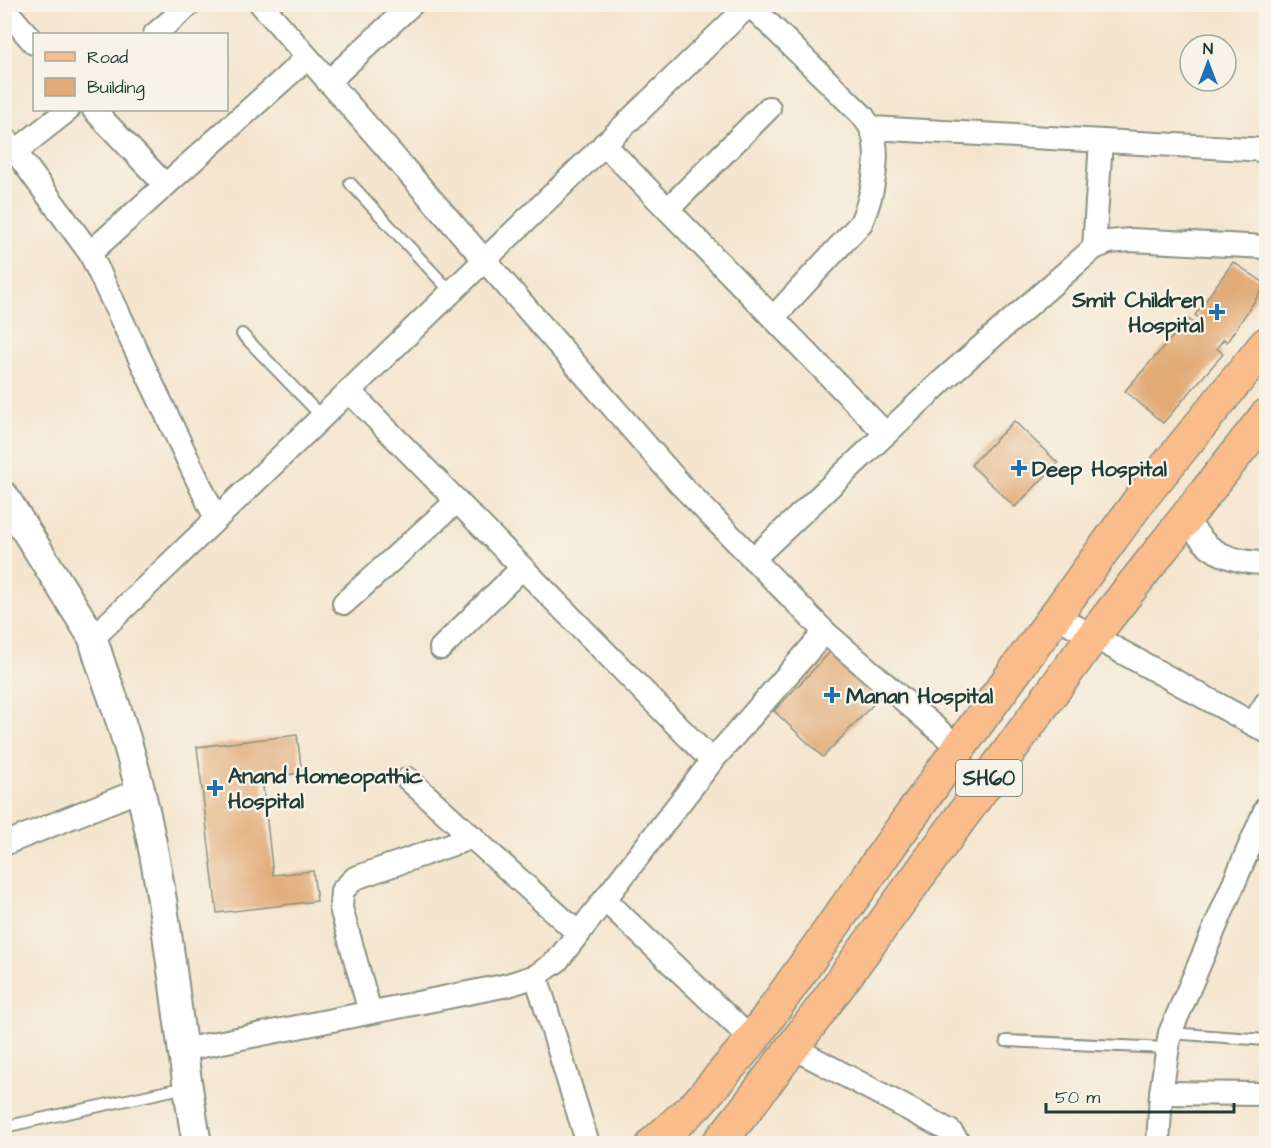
<svg xmlns="http://www.w3.org/2000/svg" width="1271" height="1148" font-family="'Architects Daughter',sans-serif">
	<style>
		.building { fill: #e1aa76 }
		.lines { fill: none; stroke-linecap: round; stroke-linejoin: round }
		.service-casing { stroke: #8a9181; stroke-width: 14 }
		.minor-casing { stroke: #8a9181; stroke-width: 26 }
		.tertiary-casing { stroke: #8a9181; stroke-width: 32 }
		.primary-casing { stroke: #8a9181; stroke-width: 36 }
		.service { stroke: #fff; stroke-width: 10 }
		.minor { stroke: #fff; stroke-width: 22 }
		.tertiary { stroke: #fff; stroke-width: 28 }
		.primary { stroke: #f9bc8a; stroke-width: 33 }
		.poi-dot { fill: #1f6fb2; stroke: #f7f3e8; stroke-width: 2 }
		.labels { text-anchor: middle; stroke-width: 5; stroke-linejoin: round; paint-order: stroke }
		.shield { fill: #f7f3e8; stroke: #60746a; stroke-width: 1.5 }
		.shield-label { font-size: 21px; font-weight: bold; fill: #1f3d34 }
		.poi-label { font-size: 22px; font-weight: bold; fill: #1f3d34; stroke: #f7f3e8; text-anchor: start }
	</style>
	<rect width="100%" height="100%" fill="#f7f3e8"/>
	<filter id="ink" filterUnits="userSpaceOnUse"><feTurbulence type="fractalNoise" baseFrequency=".0167" numOctaves="2"/><feDisplacementMap in="SourceGraphic" scale="12" xChannelSelector="R" yChannelSelector="G"/><feConvolveMatrix kernelMatrix="1 2 1 2 8 2 1 2 1" color-interpolation-filters="sRGB"/></filter>
	<filter id="wash" filterUnits="userSpaceOnUse"><feTurbulence type="fractalNoise" baseFrequency=".008" numOctaves="4" result="noise"/><feDisplacementMap in="SourceGraphic" scale="24" xChannelSelector="R" yChannelSelector="G"/><feGaussianBlur stdDeviation="1.35" result="paint"/><feColorMatrix in="noise" values="0 0 0 0 0 0 0 0 0 0 0 0 0 0 0 0 0 1.4 0 .05"/><feComposite in="paint" operator="in"/></filter>
	<g filter="url(#wash)">
		<rect width="100%" height="100%" fill="#f4e5ce"/>
		<g id="blocks">
			<!-- building -->
			<g class="building">
				<path d="M1233 262 1266 284 1227 342 1224 339 1217 348 1223 354 1163 423 1125 391 1188 319 1197 327 1202 320 1195 315Z"/>
				<path d="M1014 421 1058 463 1015 507 971 465Z"/>
				<path d="M832 650 881 696 823 757 774 711Z"/>
				<path d="M297 735 302 773 262 777 273 875 313 871 317 901 217 913 197 747Z"/>
			</g>
		</g>
	</g>
	<g filter="url(#ink)">
		<use href="#blocks" fill-opacity="0" stroke="#8a9181" stroke-width="1.5"/>
		<g class="lines">
			<!-- service casing -->
			<g class="service-casing">
				<g id="service">
					<path d="M350 183 451 292"/>
					<path d="M242 334 322 417"/>
					<path d="M1170 1033 1266 1040"/>
					<path d="M1006 1041 1167 1048"/>
					<path d="M4 1127 186 1087"/>
				</g>
			</g>
			<!-- minor casing -->
			<g class="minor-casing">
				<g id="minor">
					<path d="M261 4 680 484 825 632 959 748"/>
					<path d="M749 4 863 116C865 120 869 124 871 128 882 154 872 198 861 223L773 318"/>
					<path d="M4 8 34 43"/>
					<path d="M155 34 190 4"/>
					<path d="M328 82 412 4"/>
					<path d="M94 110 165 185"/>
					<path d="M871 128 1266 150"/>
					<path d="M4 136 90 253 216 519"/>
					<path d="M604 144 886 434"/>
					<path d="M16 151 68 110"/>
					<path d="M668 209 769 108"/>
					<path d="M1094 248 1101 141"/>
					<path d="M90 253 307 58"/>
					<path d="M349 391 712 761"/>
					<path d="M1185 519C1191 526 1197 535 1204 542 1220 558 1245 563 1266 563"/>
					<path d="M753 559 942 381 1094 248 1109 242 1131 240 1266 247"/>
					<path d="M344 603 457 501"/>
					<path d="M1056 616 1266 731"/>
					<path d="M93 638 749 5"/>
					<path d="M441 648 522 568"/>
					<path d="M1253 724 1266 703"/>
					<path d="M408 779 579 934"/>
					<path d="M4 844 140 790"/>
					<path d="M605 900 752 1040"/>
					<path d="M536 976 588 1144"/>
					<path d="M370 1012 341 908 342 891 355 878 473 837"/>
					<path d="M792 1047 950 1131 960 1144"/>
					<path d="M182 1050 508 985 536 976 557 961 712 761 825 632"/>
					<path d="M1161 1093 1266 1094"/>
					<path d="M1158 1144 1161 1093 1170 1033 1266 808"/>
				</g>
			</g>
			<!-- tertiary casing -->
			<g class="tertiary-casing">
				<path id="tertiary" d="M4 496 93 638C99 662 108 683 116 707 125 734 133 762 140 789 169 906 176 1026 197 1144"/>
			</g>
			<!-- primary casing -->
			<g class="primary-casing">
				<g id="primary">
					<path d="M653 1144 697 1104 752 1040 959 748 1141 498 1266 344"/>
					<path d="M718 1144 742 1114 817 1015 1093 636 1266 416"/>
				</g>
			</g>
			<!-- service -->
			<use href="#service" class="service"/>
			<!-- minor -->
			<use href="#minor" class="minor"/>
			<!-- tertiary -->
			<use href="#tertiary" class="tertiary"/>
			<!-- primary -->
			<use href="#primary" class="primary"/>
		</g>
	</g>
	<!-- markers -->
	<g class="poi-dot">
		<path d="M1214 303h6v6h6v6h-6v6h-6v-6h-6v-6h6z"/>
		<path d="M1016 459h6v6h6v6h-6v6h-6v-6h-6v-6h6z"/>
		<path d="M829 686h6v6h6v6h-6v6h-6v-6h-6v-6h6z"/>
		<path d="M212 779h6v6h6v6h-6v6h-6v-6h-6v-6h6z"/>
	</g>
	<g class="labels">
		<!-- shield labels -->
		<rect class="shield" x="956" y="760" width="66" height="36" rx="4.5"/>
		<g class="shield-label">
			<text x="989" y="785">SH60</text>
		</g>
		<!-- poi labels -->
		<g class="poi-label">
			<text x="1204" y="307" text-anchor="end">Smit Children<tspan x="1204" dy="25">Hospital</tspan></text>
			<text x="1032" y="476">Deep Hospital</text>
			<text x="846" y="703">Manan Hospital</text>
			<text x="228" y="783">Anand Homeopathic<tspan x="228" dy="25">Hospital</tspan></text>
		</g>
	</g>
	<!-- margin -->
	<rect width="1271" height="1148" fill="none" stroke="#f7f3e8" stroke-width="24"/>
	<!-- legend -->
	<rect x="33" y="33" width="195" height="78" fill="#f7f3e8" stroke="#a1aaa0" stroke-width="1.5"/>
	<rect x="45" y="52" width="30" height="9" fill="#f9bc8a" stroke="#a1aaa0" stroke-width="1.5"/>
	<text x="87" y="63" font-size="18" fill="#1f3d34">Road</text>
	<rect x="45" y="78" width="30" height="18" fill="#e1aa76" stroke="#a1aaa0" stroke-width="1.5"/>
	<text x="87" y="93" font-size="18" fill="#1f3d34">Building</text>
	<!-- north arrow -->
	<g transform="translate(1208 63)"><circle r="28" fill="#f7f3e8" stroke="#a1aaa0" stroke-width="1.5"/>
	<path d="M0-4.5L10 22L0 15L-10 22Z" fill="#1f6fb2"/>
	<text y="-9" font-size="16" font-weight="bold" text-anchor="middle" fill="#1f3d34">N</text>
	</g>
	<!-- scale -->
	<path d="M1046 1103v9h188v-9" fill="none" stroke="#1f3d34" stroke-width="3"/>
	<text x="1055" y="1103" font-size="18" fill="#1f3d34" stroke="#f7f3e8" stroke-width="4.5" paint-order="stroke">50 m</text>
</svg>
